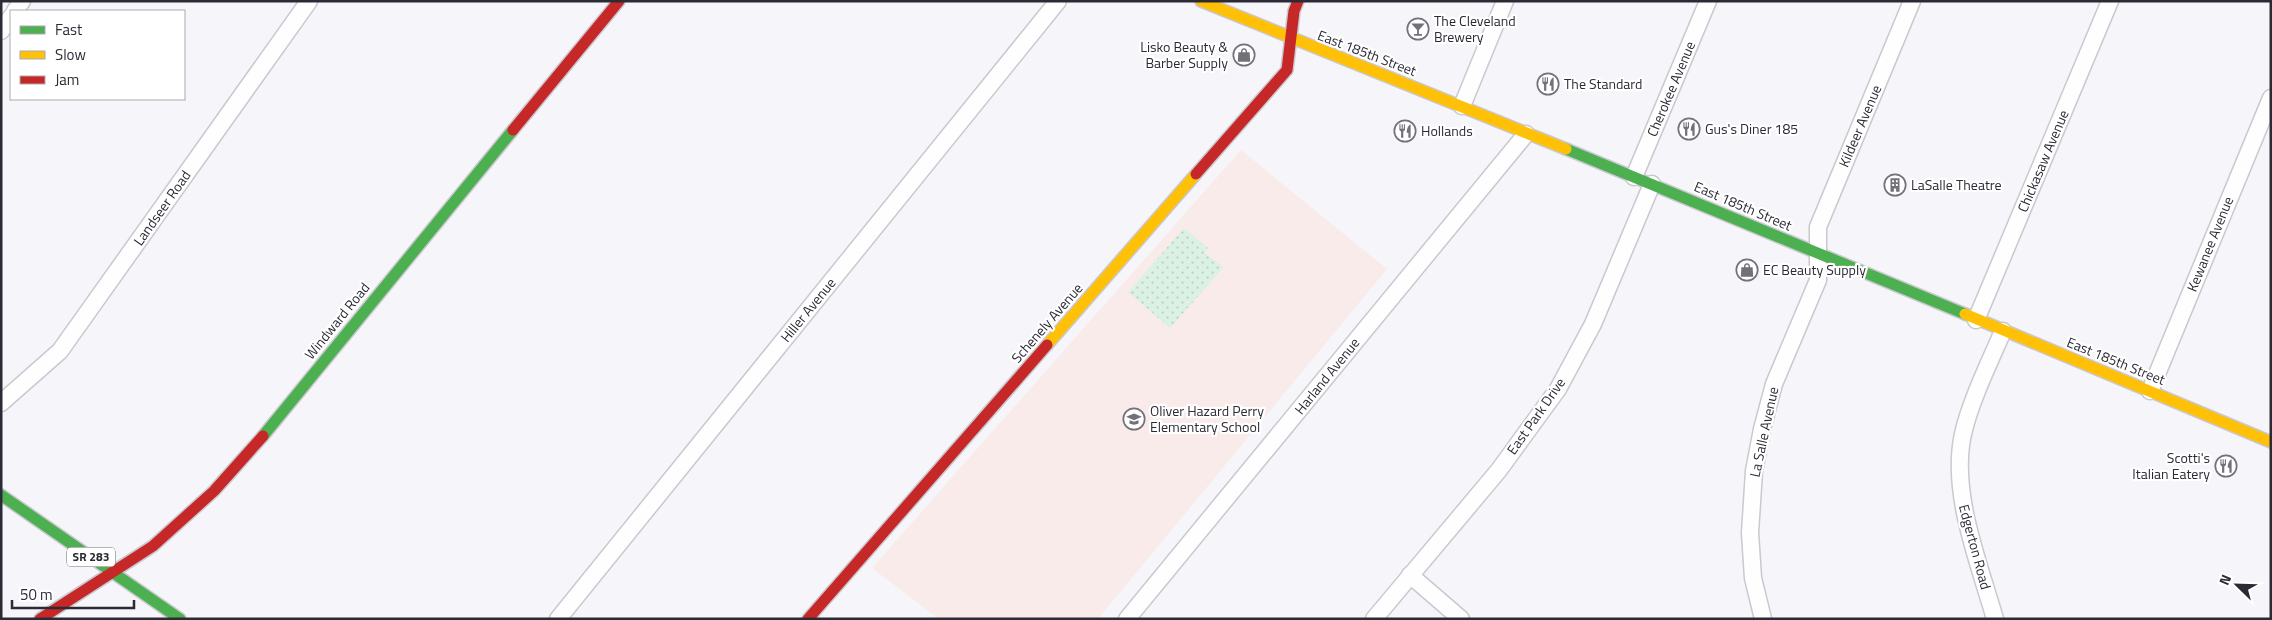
<svg xmlns="http://www.w3.org/2000/svg" width="2272" height="620" font-family="'Titillium Web',sans-serif">
	<style>
		.education { fill: #f9ebea }
		.park { fill: url(#park-dots) }
		.lines { fill: none; stroke-linecap: round; stroke-linejoin: round }
		.street-casing { stroke: #cac8d0; stroke-width: 19 }
		.fast-casing { stroke: #cac8d0; stroke-width: 14 }
		.slow-casing { stroke: #cac8d0; stroke-width: 14 }
		.jam-casing { stroke: #cac8d0; stroke-width: 14 }
		.street { stroke: #fefefe; stroke-width: 16 }
		.fast { stroke: #4caf50; stroke-width: 11 }
		.slow { stroke: #ffc107; stroke-width: 11 }
		.jam { stroke: #c62828; stroke-width: 11 }
		.labels { text-anchor: middle; stroke-width: 4.5; stroke-linejoin: round; paint-order: stroke }
		.shield { fill: #fff; stroke: #6b6a72; stroke-width: 1 }
		.shield-label { font-size: 12px; font-weight: bold; fill: #2c2a35 }
		.poi-label { font-size: 14px; fill: #2c2a35; stroke: #fff; text-anchor: start }
		.street-label { font-size: 14px; fill: #2c2a35; stroke: #fff }
	</style>
	<defs>
		<pattern id="park-dots" width="8" height="8" patternUnits="userSpaceOnUse" patternTransform="scale(1.25)"><rect width="8" height="8" fill="#dbf1e4"/><path d="M2 2h.1M6 6h.1" fill="none" stroke="#bccfc4" stroke-width="1.8" stroke-linecap="round"/></pattern>
	</defs>
	<rect width="100%" height="100%" fill="#f5f5fa"/>
	<!-- education -->
	<path class="education" d="M1241 150 1387 269 1098 619H939L872 568Z"/>
	<!-- park -->
	<path class="park" d="M1184 228 1208 248 1204 253 1224 267 1170 328 1128 292Z"/>
	<g class="lines">
		<!-- street casing -->
		<g class="street-casing">
			<g id="street">
				<path d="M15 11 22 1"/>
				<path d="M1 31 11 17"/>
				<path d="M1462 106 1505 1"/>
				<path d="M1634 177 1708 1"/>
				<path d="M1976 320 2110 1"/>
				<path d="M2150 391 2271 98"/>
				<path d="M1 403 60 351 309 1"/>
				<path d="M1410 575 1461 619"/>
				<path d="M558 619 1058 1"/>
				<path d="M1127 619 1526 134"/>
				<path d="M1374 619 1499 470 1558 389 1593 324 1652 184"/>
				<path d="M1763 619 1753 578 1750 533 1754 471 1762 429 1774 384 1818 280V227L1912 1"/>
				<path d="M1995 619C1979 563 1950 492 1963 434 1970 402 1990 361 2003 331"/>
			</g>
		</g>
		<!-- fast casing -->
		<g class="fast-casing">
			<g id="fast">
				<path d="M1566 149 1965 314"/>
				<path d="M263 436 513 130"/>
				<path d="M1 495 180 619"/>
			</g>
		</g>
		<!-- slow casing -->
		<g class="slow-casing">
			<g id="slow">
				<path d="M1201 1 1566 149"/>
				<path d="M1965 314 2271 442"/>
				<path d="M1047 345 1196 174"/>
			</g>
		</g>
		<!-- jam casing -->
		<g class="jam-casing">
			<g id="jam">
				<path d="M513 130 619 1"/>
				<path d="M1196 174 1287 70 1294 11 1298 1"/>
				<path d="M40 619 153 546 214 491 263 436"/>
				<path d="M808 619 1047 345"/>
			</g>
		</g>
		<!-- street -->
		<use href="#street" class="street"/>
		<!-- fast -->
		<use href="#fast" class="fast"/>
		<!-- slow -->
		<use href="#slow" class="slow"/>
		<!-- jam -->
		<use href="#jam" class="jam"/>
	</g>
	<!-- icons -->
	<defs>
		<g id="bar-ring" transform="scale(1.125)"><circle r="9.5" fill="#fff" stroke="#72717a" stroke-width="1.5"/><path d="M-6-5H6L.8 .8V4.5H3.5V6h-7V4.5H-.8V.8Z" fill="#72717a"/></g>
		<g id="shop-ring" transform="scale(1.125)"><circle r="9.5" fill="#fff" stroke="#72717a" stroke-width="1.5"/><path d="M-5-2.5h2.3a2.7 3.5 0 0 1 5.4 0H5L5.5 6h-11ZM-1.5-2.5h3a1.5 2.3 0 0 0-3 0Z" fill="#72717a"/></g>
		<g id="restaurant-ring" transform="scale(1.125)"><circle r="9.5" fill="#fff" stroke="#72717a" stroke-width="1.5"/><path d="M-5-6h1v4h1v-4h1v4h1v-4h1v5L-1.5 .5V6h-2V.5L-5-1ZM5-6V6H3V1.5H1.5Q1.5-4 5-6Z" fill="#72717a"/></g>
		<g id="building-ring" transform="scale(1.125)"><circle r="9.5" fill="#fff" stroke="#72717a" stroke-width="1.5"/><path d="M-4-6H4V6H1V3H-1V6H-4ZM-2.5-4.3h1.7v1.8h-1.7ZM.8-4.3h1.7v1.8H.8ZM-2.5-1h1.7V.8h-1.7ZM.8-1h1.7V.8H.8Z" fill="#72717a"/></g>
		<g id="school-ring" transform="scale(1.125)"><circle r="9.5" fill="#fff" stroke="#72717a" stroke-width="1.5"/><path d="M0-5L7-2L0 1L-7-2ZM-4 1L0 2.5L4 1V4Q0 6-4 4Z" fill="#72717a"/></g>
	</defs>
	<g fill-rule="evenodd">
		<use href="#bar-ring" x="1418" y="29"/>
		<use href="#shop-ring" x="1244" y="55"/>
		<use href="#restaurant-ring" x="1548" y="84"/>
		<use href="#restaurant-ring" x="1689" y="129"/>
		<use href="#restaurant-ring" x="1405" y="131"/>
		<use href="#building-ring" x="1895" y="185"/>
		<use href="#shop-ring" x="1747" y="270"/>
		<use href="#school-ring" x="1134" y="419"/>
		<use href="#restaurant-ring" x="2226" y="466"/>
	</g>
	<g class="labels">
		<!-- shield labels -->
		<rect class="shield" x="67" y="547.5" width="48" height="19" rx="4"/>
		<g class="shield-label">
			<text x="91" y="561">SR 283</text>
		</g>
		<!-- poi labels -->
		<g class="poi-label">
			<text x="1434" y="26">The Cleveland<tspan x="1434" dy="16">Brewery</tspan></text>
			<text x="1228" y="52" text-anchor="end">Lisko Beauty &amp;<tspan x="1228" dy="16">Barber Supply</tspan></text>
			<text x="1564" y="89">The Standard</text>
			<text x="1705" y="134">Gus's Diner 185</text>
			<text x="1421" y="136">Hollands</text>
			<text x="1911" y="190">LaSalle Theatre</text>
			<text x="1763" y="275">EC Beauty Supply</text>
			<text x="1150" y="416">Oliver Hazard Perry<tspan x="1150" dy="16">Elementary School</tspan></text>
			<text x="2210" y="463" text-anchor="end">Scotti's<tspan x="2210" dy="16">Italian Eatery</tspan></text>
		</g>
		<!-- street labels -->
		<g class="street-label">
			<text transform="translate(1367 53) rotate(21)" y="5">East 185th Street</text>
			<text transform="translate(1671 89) rotate(-67)" y="5">Cherokee Avenue</text>
			<text transform="translate(1860 126) rotate(-67)" y="5">Kildeer Avenue</text>
			<text transform="translate(2043 161) rotate(-67)" y="5">Chickasaw Avenue</text>
			<text transform="translate(1743 206) rotate(23)" y="5">East 185th Street</text>
			<text transform="translate(162 208) rotate(-55)" y="5">Landseer Road</text>
			<text transform="translate(2210 244) rotate(-68)" y="5">Kewanee Avenue</text>
			<text transform="translate(808 310) rotate(-51)" y="5">Hiller Avenue</text>
			<text transform="translate(337 321) rotate(-51)" y="5">Windward Road</text>
			<text transform="translate(1047 323) rotate(-49)" y="5">Schenely Avenue</text>
			<text transform="translate(2116 361) rotate(22)" y="5">East 185th Street</text>
			<text transform="translate(1327 376) rotate(-51)" y="5">Harland Avenue</text>
			<text transform="translate(1536 416) rotate(-55)" y="5">East Park Drive</text>
			<text transform="translate(1764 432) rotate(-78)" y="5">La Salle Avenue</text>
			<text transform="translate(1975 547) rotate(75)" y="5">Edgerton Road</text>
		</g>
	</g>
	<!-- border -->
	<rect width="2272" height="620" fill="none" stroke="#2c2a35" stroke-width="5"/>
	<!-- legend -->
	<rect x="10" y="10" width="175" height="90" fill="#ffffff" stroke="#abaaae"/>
	<rect x="20" y="26" width="25" height="8" fill="#4caf50" stroke="#abaaae"/>
	<text x="55" y="35" font-size="15" fill="#2c2a35">Fast</text>
	<rect x="20" y="51" width="25" height="8" fill="#ffc107" stroke="#abaaae"/>
	<text x="55" y="60" font-size="15" fill="#2c2a35">Slow</text>
	<rect x="20" y="76" width="25" height="8" fill="#c62828" stroke="#abaaae"/>
	<text x="55" y="85" font-size="15" fill="#2c2a35">Jam</text>
	<!-- north arrow -->
	<g transform="translate(2237 585) rotate(293)" stroke="#ffffff" stroke-width="4" paint-order="stroke">
	<path d="M0-4L9 19L0 12L-9 19Z" fill="#2c2a35"/>
	<text y="-8" font-size="14" font-weight="bold" text-anchor="middle" fill="#2c2a35">N</text>
	</g>
	<!-- scale -->
	<path d="M12 600v8h122v-8" fill="none" stroke="#2c2a35" stroke-width="2.5"/>
	<text x="20" y="600" font-size="15" fill="#2c2a35" stroke="#ffffff" stroke-width="4" paint-order="stroke">50 m</text>
</svg>
